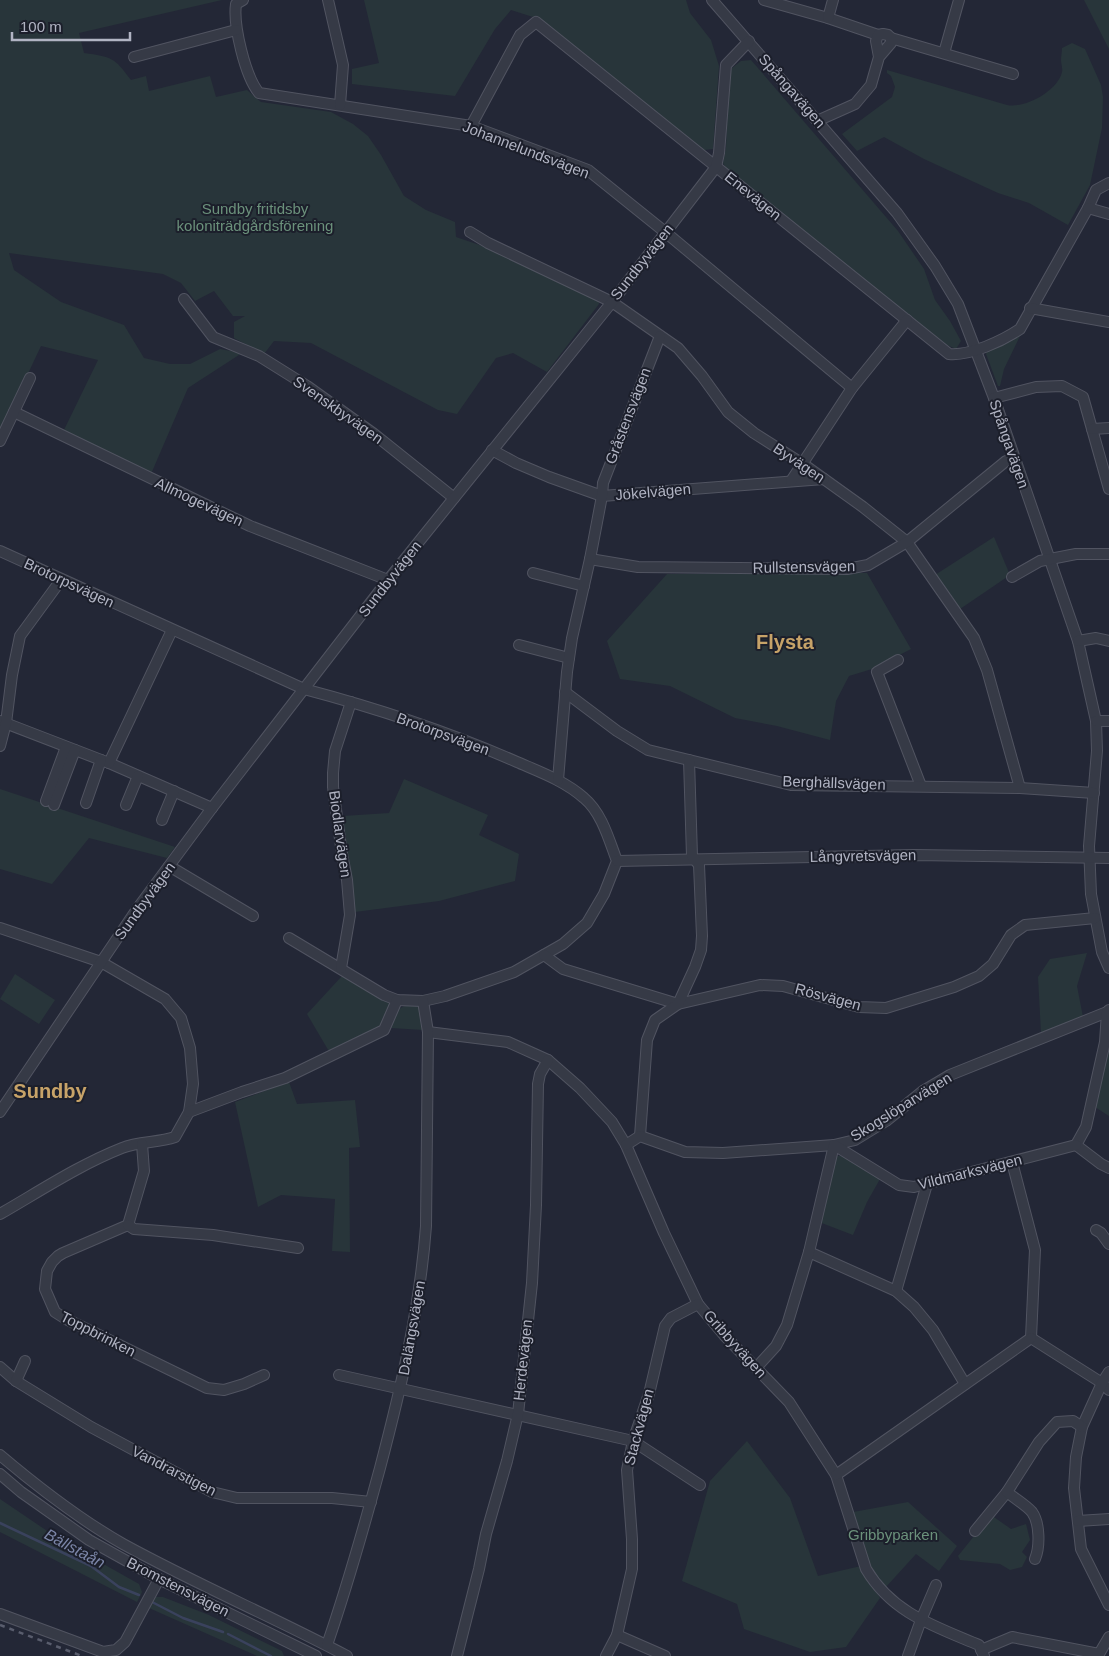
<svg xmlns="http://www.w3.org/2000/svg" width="1109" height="1656" font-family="Helvetica,sans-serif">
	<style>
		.green { fill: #28353a }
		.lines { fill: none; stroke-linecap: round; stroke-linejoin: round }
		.stream { stroke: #3a425d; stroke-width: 2.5 }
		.minor-casing { stroke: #515461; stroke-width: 12 }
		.minor { stroke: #363a46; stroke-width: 10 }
		.rail { stroke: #595d6d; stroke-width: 2.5; stroke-dasharray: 5 5; stroke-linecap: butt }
		.labels { text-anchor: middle; stroke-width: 4; stroke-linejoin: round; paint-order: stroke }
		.street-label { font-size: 15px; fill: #b1b4c3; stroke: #1c1f2b }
		.park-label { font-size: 15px; fill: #6b917b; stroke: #1c1f2b }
		.water-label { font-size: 16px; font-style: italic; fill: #7c86a8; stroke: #1c1f2b }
		.district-label { font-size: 20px; font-weight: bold; fill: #c7a368; stroke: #1c1f2b }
	</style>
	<rect width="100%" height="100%" fill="#232736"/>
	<!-- green -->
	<g class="green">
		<path d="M0 0H222L79 33 84 53C112 57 114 57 131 80L146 76 149 91 210 76 216 97 247 90 261 102 331 112 353 124 368 136 381 155 404 196 426 210 455 222 456 237 503 253 598 297 599 304 547 372 513 353 496 358 457 414 438 410 311 343 274 341 264 354 234 338V322L245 316H233L214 291 195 301 181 283 163 274 9 253 14 270 61 302 124 325 144 358 170 364H190L220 349 242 353 188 388 151 474 63 432 98 360 41 346 0 433Z"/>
		<path d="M364 0H686L690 13 711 40 719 66 713 149 704 150 568 45 536 18 511 10 495 29 455 96 352 84V69L379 63Z"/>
		<path d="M1084 0H1109V49Z"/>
		<path d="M1072 43 1085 49 1101 85 1103 97 1102 128 1090 185 1068 225 1029 203 998 193 924 159 884 137 857 151 842 134 892 97 895 87 891 76 887 73V70L1007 105C1024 109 1058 91 1062 72 1063 69 1061 64 1061 60 1061 56 1062 52 1062 48Z"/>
		<path d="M751 60 898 231 924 269 935 300 950 321 961 341 956 349 947 345 728 172 723 163 726 147 729 78 732 68 741 61Z"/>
		<path d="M1021 334 1004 369 1000 386H998L986 354 988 350Z"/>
		<path d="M994 537 1010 575 960 609 935 575Z"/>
		<path d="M867 573 911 649 872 669 849 676 836 701 830 740 777 726 735 718 670 686 620 679 607 641 667 574Z"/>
		<path d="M404 779 488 815 479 835 519 854 515 881 439 901 355 912 343 816 389 813Z"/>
		<path d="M0 789 175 847 167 858 89 838 52 884 0 869Z"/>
		<path d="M1087 953 1077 986 1083 1017 1041 1033 1038 977 1050 959Z"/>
		<path d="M15 974 55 1000 39 1024 0 999Z"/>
		<path d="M342 976 392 1004 380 1027 330 1053 307 1014Z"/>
		<path d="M415 1004C423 1009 422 1021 423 1030L391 1028C394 1012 398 1005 415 1004Z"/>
		<path d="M1105 1051 1109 1052V1116L1095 1107Z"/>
		<path d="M289 1082 297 1104 355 1100 360 1147 349 1148 350 1252 332 1251 335 1199 281 1195 258 1207 235 1102Z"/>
		<path d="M836 1156H842L880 1179 867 1202 853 1235 819 1222Z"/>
		<path d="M747 1441 790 1498 818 1576 861 1566 880 1598 846 1647 810 1652 744 1629 737 1604 682 1581 710 1481Z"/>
		<path d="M0 1499 59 1539 139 1584 142 1592 137 1602 0 1532Z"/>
		<path d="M908 1502 957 1546 939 1571 916 1554 885 1588 872 1571 853 1512Z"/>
		<path d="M991 1515 1011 1529 1026 1524 1030 1540 1022 1552 1027 1557 1022 1567 1010 1570 1000 1564 960 1560 958 1556Z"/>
		<path d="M156 1597H163L209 1615 282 1651 284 1656H257L149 1608Z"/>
	</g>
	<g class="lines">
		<!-- stream -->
		<g class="stream">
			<path d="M0 1523 91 1566 119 1587 139 1595"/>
			<path d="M152 1602 183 1618 223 1632"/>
			<path d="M228 1634 271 1656"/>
		</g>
		<!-- minor casing -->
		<g class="minor-casing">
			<g id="minor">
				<path d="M243 0 236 4C233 25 245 76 259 93L471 126 588 170 670 236 852 388"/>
				<path d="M328 0 343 65 340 105"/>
				<path d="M712 0 897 213 935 266 958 304 994 398 1078 641 1096 721 1097 751 1089 846 1091 894 1102 952 1109 968"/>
				<path d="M764 0 828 18 878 35"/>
				<path d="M828 18 833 0"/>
				<path d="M891 38 1013 74"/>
				<path d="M944 53 959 0"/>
				<path d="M134 57 236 30"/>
				<path d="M817 121 855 104 871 85 879 57 891 43V38L888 35 883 34 878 35 876 41 879 57"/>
				<path d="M471 126 520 35 536 22 949 354C970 356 1002 341 1020 329L1088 208 1096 190 1109 183"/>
				<path d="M1088 208 1109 214"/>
				<path d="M470 232 488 243 612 302 678 348 702 376 728 412 754 433 803 464 863 507 907 542 974 638 987 670 1020 788"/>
				<path d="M184 299 213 337 259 356 307 386 374 434 454 498"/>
				<path d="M1030 308 1109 322"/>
				<path d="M994 398 1036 387 1062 386 1083 397 1109 489"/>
				<path d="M14 412 250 526 388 580"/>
				<path d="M1092 429 1109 428"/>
				<path d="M0 441 30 378"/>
				<path d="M492 450 516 463 549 477 602 496 824 479"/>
				<path d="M791 481 852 388 907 320"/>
				<path d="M0 551 304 689C376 708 449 732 517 762 540 772 565 781 584 798 602 813 609 840 617 861L604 894 587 923 563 944 514 972 445 996 423 1001 397 1000 384 995 289 938"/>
				<path d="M590 559 638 567 847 569 868 565 907 542 1006 461 1014 459"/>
				<path d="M533 573 584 586"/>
				<path d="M1012 577 1040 561 1076 554H1109"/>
				<path d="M1078 641 1096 638 1109 641"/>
				<path d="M519 645 569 658"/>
				<path d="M898 660 877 672 921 786"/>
				<path d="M565 692 617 731 648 750 791 785 1020 788 1094 793"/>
				<path d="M0 721 109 763 212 808"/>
				<path d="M1096 721H1109"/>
				<path d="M0 746 6 723 12 675 20 636 61 580"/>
				<path d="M109 763 172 630"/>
				<path d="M558 780 567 672 572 638 590 559 602 496 603 483 660 336"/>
				<path d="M46 801 66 747"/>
				<path d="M86 803 101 760"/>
				<path d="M54 805 75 750"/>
				<path d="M126 805 138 776"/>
				<path d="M162 820 174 791"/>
				<path d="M617 861 914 855 1109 858"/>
				<path d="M169 866 253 916"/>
				<path d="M0 928 101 962 165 999 181 1018 190 1048 193 1084 189 1112 175 1137C158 1143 139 1141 122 1148 79 1165 40 1191 0 1214"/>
				<path d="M544 955 563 969 678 1004 760 985 783 986 859 1007 886 1008 954 987 979 976 993 964 1011 935 1025 925 1095 918"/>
				<path d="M341 968 350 915 347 880 342 854 333 787V773L335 751 351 702"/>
				<path d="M428 1032 508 1042 548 1060 580 1088 612 1122 626 1145 664 1233 698 1304 724 1335 789 1402 836 1475 866 1569C892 1613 934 1626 979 1645L984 1656"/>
				<path d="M0 1112 137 909 212 808 388 580 612 302 716 167 719 153 726 65 749 41"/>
				<path d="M189 1112 242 1092 285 1078 384 1030 397 1000"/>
				<path d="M640 1136 647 1040 655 1020 678 1004 695 967 701 950 702 936 699 865 692 856 689 760"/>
				<path d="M142 1144 144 1171 128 1225 63 1253 58 1256 52 1262 47 1271 45 1289 55 1312 66 1319 207 1388 224 1390 244 1384 264 1375"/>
				<path d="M626 1145 640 1136 685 1152 723 1153 834 1145 855 1140 886 1121 923 1091 950 1075 1107 1012 1109 1010"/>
				<path d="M1076 1145 1086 1127 1105 1042 1107 1012"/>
				<path d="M1076 1145 1101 1164 1109 1168"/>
				<path d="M1012 1162 1035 1250 1031 1338"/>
				<path d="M128 1225 134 1229 213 1235 298 1248"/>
				<path d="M1096 1230 1101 1233 1109 1244"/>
				<path d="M809 1252 896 1291 914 1307 933 1330 965 1384"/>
				<path d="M896 1291 927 1184"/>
				<path d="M1031 1338 1102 1383 1109 1390"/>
				<path d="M0 1367 16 1381 91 1427 212 1492 237 1498H332L371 1502"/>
				<path d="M756 1368 776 1346 787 1325 809 1252 834 1145 899 1185 914 1187 1076 1145"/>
				<path d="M1109 1372 1102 1383 1082 1427 1076 1457 1074 1488 1081 1549 1109 1605"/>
				<path d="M339 1375 633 1441 700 1485"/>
				<path d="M16 1381 25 1361"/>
				<path d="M0 1455C39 1488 79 1519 123 1544 196 1584 273 1617 347 1656"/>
				<path d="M0 1474 21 1492 89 1540 159 1579 316 1656"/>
				<path d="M836 1475 1031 1338"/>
				<path d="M1078 1521 1109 1519"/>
				<path d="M975 1531 1007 1492"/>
				<path d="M1035 1559C1040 1547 1040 1523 1032 1512 1026 1505 1014 1498 1007 1492L1039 1442 1057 1422 1073 1421 1082 1427"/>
				<path d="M0 1614 103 1652 116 1650 125 1642 159 1579"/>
				<path d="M617 1635 665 1656"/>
				<path d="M327 1645C347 1587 364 1527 380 1468 401 1388 420 1308 426 1226L428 1032 423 1001"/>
				<path d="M981 1650 1012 1637 1099 1654 1109 1637"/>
				<path d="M457 1656 479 1569 486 1534 507 1461 518 1414 532 1283 536 1205 538 1084 540 1074 548 1060"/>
				<path d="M606 1656 617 1635 632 1569V1539L627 1470 633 1441 649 1394 665 1326 671 1318 698 1304"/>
				<path d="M908 1656 921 1620 936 1585"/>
			</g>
		</g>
		<!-- minor -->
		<use href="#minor" class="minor"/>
		<!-- rail -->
		<path class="rail" d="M0 1625 82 1656"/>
	</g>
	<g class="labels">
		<!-- street labels -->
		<g class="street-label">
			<text transform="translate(792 91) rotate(49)" y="5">Spångavägen</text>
			<text transform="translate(526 150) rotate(21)" y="5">Johannelundsvägen</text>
			<text transform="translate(753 196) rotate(39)" y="5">Enevägen</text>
			<text transform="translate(642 262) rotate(-52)" y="5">Sundbyvägen</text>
			<text transform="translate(338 410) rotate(35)" y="5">Svenskbyvägen</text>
			<text transform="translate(628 416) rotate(-69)" y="5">Gråstensvägen</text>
			<text transform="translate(1009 444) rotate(71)" y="5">Spångavägen</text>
			<text transform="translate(799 463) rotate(34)" y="5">Byvägen</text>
			<text transform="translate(653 492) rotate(-5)" y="5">Jökelvägen</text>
			<text transform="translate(199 502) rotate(25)" y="5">Allmogevägen</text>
			<text transform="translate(804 567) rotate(-1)" y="5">Rullstensvägen</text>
			<text transform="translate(390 579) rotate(-52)" y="5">Sundbyvägen</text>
			<text transform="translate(69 583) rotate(25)" y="5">Brotorpsvägen</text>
			<text transform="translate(443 734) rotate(20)" y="5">Brotorpsvägen</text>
			<text transform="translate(834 783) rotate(2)" y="5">Berghällsvägen</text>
			<text transform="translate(340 834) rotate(82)" y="5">Biodlarvägen</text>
			<text transform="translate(863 856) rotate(-1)" y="5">Långvretsvägen</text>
			<text transform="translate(145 901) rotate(-54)" y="5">Sundbyvägen</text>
			<text transform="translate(828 997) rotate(15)" y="5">Rösvägen</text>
			<text transform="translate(901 1107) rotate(-32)" y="5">Skogslöparvägen</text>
			<text transform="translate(970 1172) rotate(-14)" y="5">Vildmarksvägen</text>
			<text transform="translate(412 1328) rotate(-80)" y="5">Dalängsvägen</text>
			<text transform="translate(98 1334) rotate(27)" y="5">Toppbrinken</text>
			<text transform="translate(735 1344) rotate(48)" y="5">Gribbyvägen</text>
			<text transform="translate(523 1360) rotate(-84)" y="5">Herdevägen</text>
			<text transform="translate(639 1427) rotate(-75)" y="5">Stackvägen</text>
			<text transform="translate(174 1471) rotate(27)" y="5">Vandrarstigen</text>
			<text transform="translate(178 1587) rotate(27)" y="5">Bromstensvägen</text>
		</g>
		<!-- park labels -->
		<g class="park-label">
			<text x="255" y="214">Sundby fritidsby<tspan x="255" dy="17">koloniträdgårdsförening</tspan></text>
			<text x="893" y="1540">Gribbyparken</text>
		</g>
		<!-- water labels -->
		<g class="water-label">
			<text transform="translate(75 1548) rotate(28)" y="6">Bällstaån</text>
		</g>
		<!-- district labels -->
		<g class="district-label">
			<text x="785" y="649">Flysta</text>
			<text x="50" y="1098">Sundby</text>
		</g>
	</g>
	<!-- scale -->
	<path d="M12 32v8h118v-8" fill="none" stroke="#b1b4c3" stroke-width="2.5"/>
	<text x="20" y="32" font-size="15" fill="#b1b4c3" stroke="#1c1f2b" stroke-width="4" paint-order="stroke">100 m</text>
</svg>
